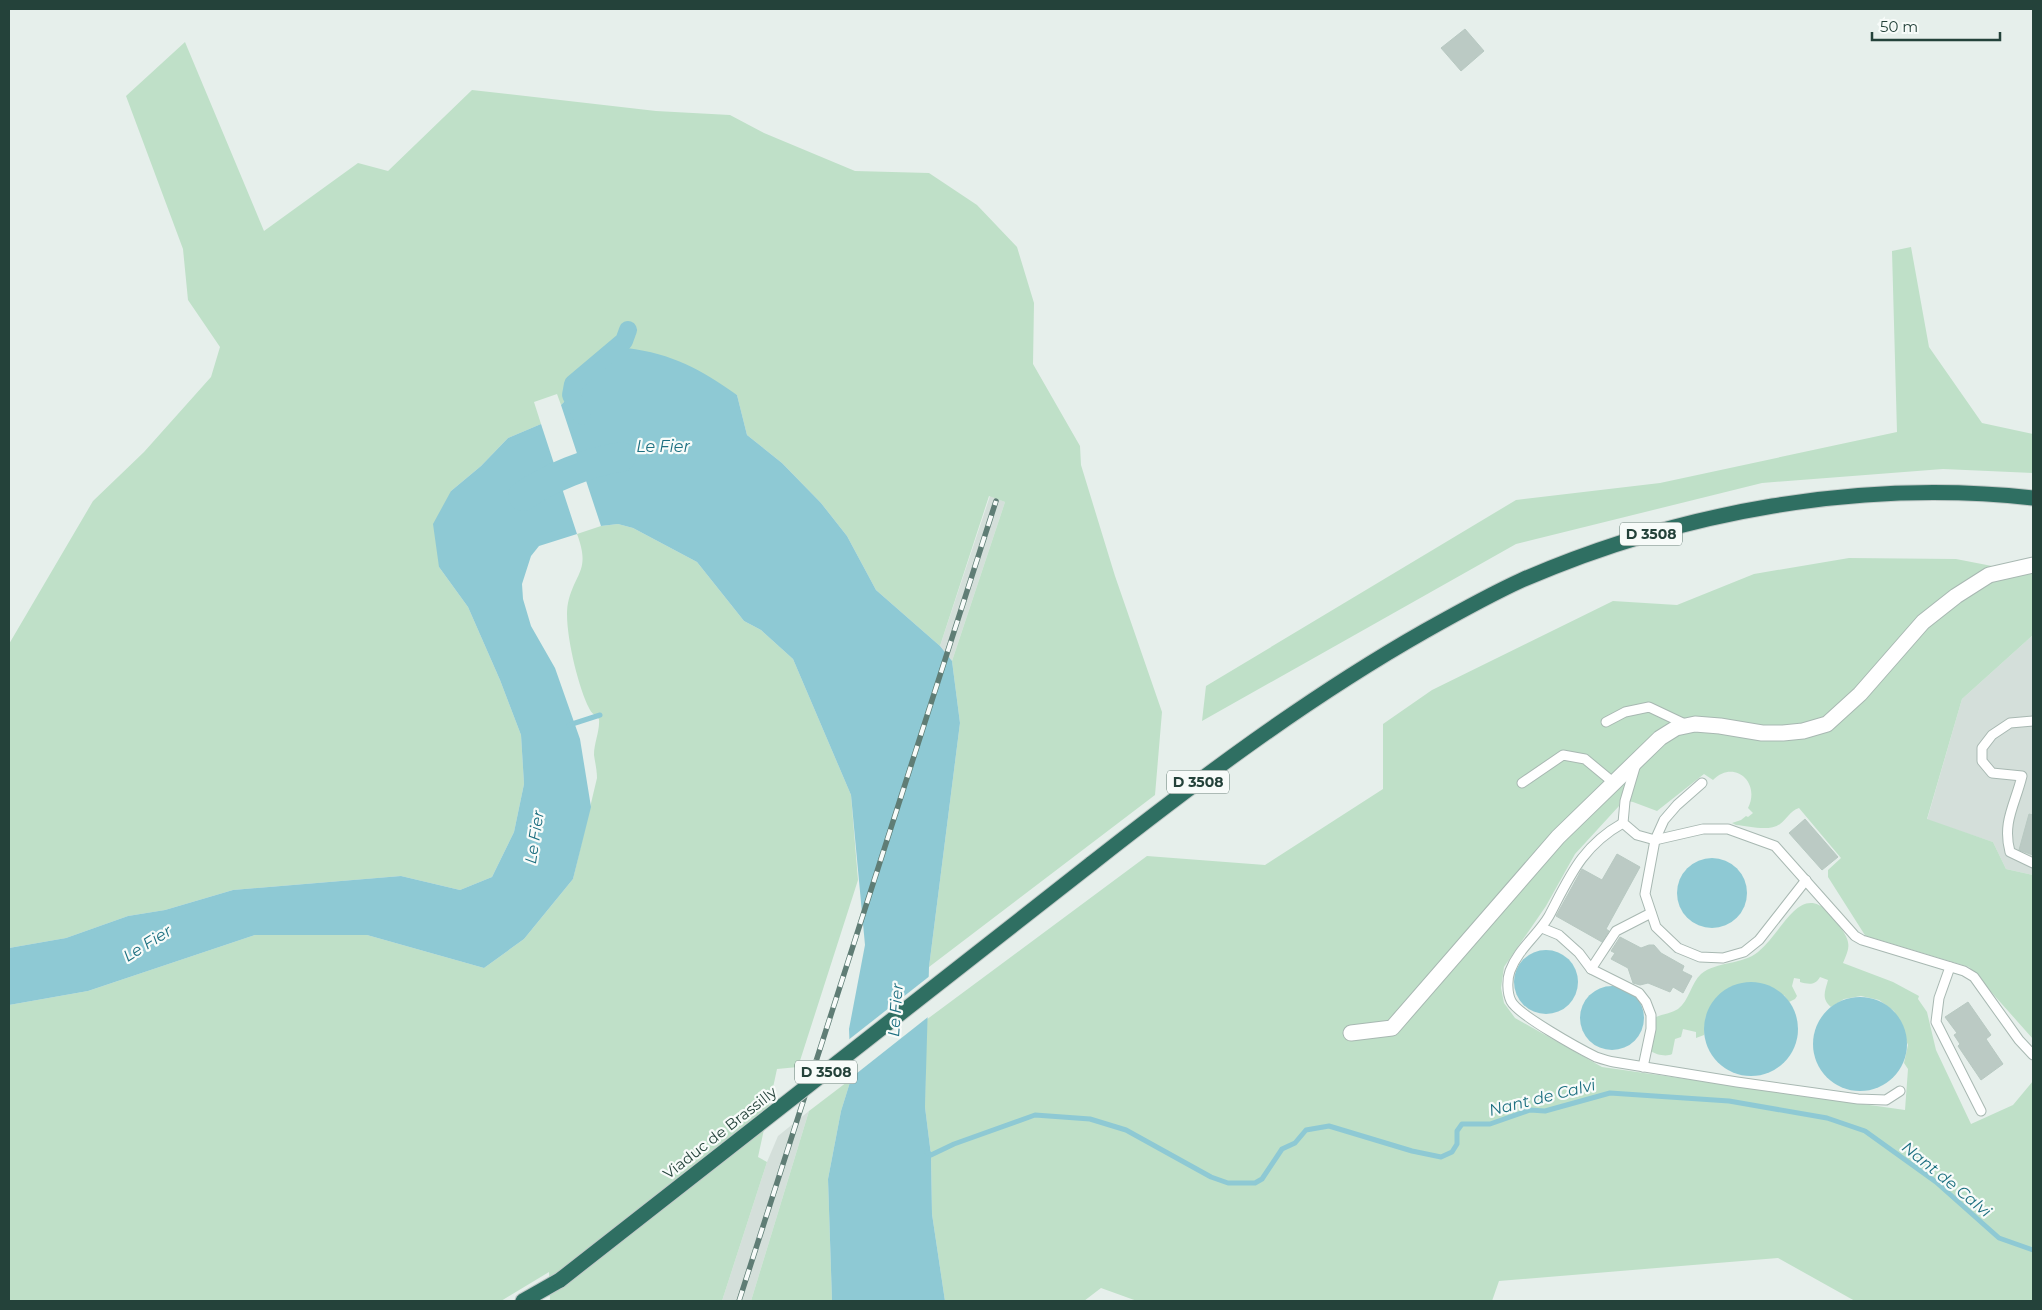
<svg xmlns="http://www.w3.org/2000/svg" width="2042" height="1310" font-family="Montserrat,sans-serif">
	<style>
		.built { fill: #d4dfda }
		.green { fill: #bfe0c8 }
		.water { fill: #8ec9d4 }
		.pier { fill: #e6efeb }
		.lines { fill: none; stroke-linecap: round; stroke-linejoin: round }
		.stream { stroke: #8ec9d4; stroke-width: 5 }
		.canal { stroke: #8ec9d4; stroke-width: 18 }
		.river { stroke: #8ec9d4; stroke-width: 30 }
		.building { fill: #bbcac4; stroke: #b8c9c2 }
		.lane-casing { stroke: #a8b8b2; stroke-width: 11 }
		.street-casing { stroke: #a8b8b2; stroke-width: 17 }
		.highway-casing { stroke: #c2cac8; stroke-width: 17 }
		.lane { stroke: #fff; stroke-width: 9 }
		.street { stroke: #fff; stroke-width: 15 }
		.highway { stroke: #2f6f62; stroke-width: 15 }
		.rail-casing { stroke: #5f7d75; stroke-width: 5.5 }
		.rail { stroke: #f7fbf9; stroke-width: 4; stroke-dasharray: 11; stroke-linecap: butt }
		.highway-bridge-casing { stroke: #c2cac8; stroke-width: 17; stroke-linecap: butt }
		.highway-bridge { stroke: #2f6f62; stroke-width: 15 }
		.labels { text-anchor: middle; stroke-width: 4.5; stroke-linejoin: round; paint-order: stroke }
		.shield { fill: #f7fbf9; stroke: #637a73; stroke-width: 1 }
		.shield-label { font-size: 14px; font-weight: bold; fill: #24423a }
		.street-label { font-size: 15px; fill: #24423a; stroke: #f7fbf9 }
		.water-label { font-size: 16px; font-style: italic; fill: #1c6f80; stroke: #f7fbf9 }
	</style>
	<rect width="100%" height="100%" fill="#e6efeb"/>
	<!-- built -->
	<g class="built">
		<path d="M990 496 1005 502 952 661 940 646Z"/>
		<path d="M2033 635V875L2006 869 1993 842 1927 820 1962 699Z"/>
		<path d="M809 1111 751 1301H722L767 1162 778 1136Z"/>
	</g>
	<!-- green -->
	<g class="green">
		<path d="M185 42 264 231 358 163 388 171 472 90 656 111 730 115 764 133 855 171 929 173 977 205 1017 247 1034 303 1033 364 1080 446 1081 465 1115 576 1162 712 1155 795 929 967 960 723 952 661 1005 502 989 496 940 646 876 590 847 536 821 503 782 463 747 435 737 395 627 348 583 383 561 405 557 394 534 402 541 424 508 438 481 466 451 491 439 567 468 607 500 680 521 735 524 784 514 832 492 877 460 890 401 876 233 890 165 910 128 916 66 938 9 948V644L93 501 144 452 211 377 220 347 188 300 183 249 126 96Z"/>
		<path d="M1911 247 1929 347 1982 423 2033 434V473L1943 469 1762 483 1516 544 1202 721 1206 686 1516 500 1660 483 1897 432 1892 251Z"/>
		<path d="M618 524 633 528 697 562 744 621 761 630 793 659 851 795 858 880 798 1067 777 1069 758 1157 767 1162 722 1301H550L549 1272 501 1301H9V1005L88 991 255 935H367L484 968 524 939 573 879 597 778C597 770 595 762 594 755 594 743 600 731 599 719 596 716 591 713 589 708 578 687 563 626 568 603 575 572 591 571 577 534L601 526Z"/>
		<path d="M1849 558 1956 559 2033 574V635L1962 699 1927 819 1993 842 2006 869 2033 875V1039L1969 967 1873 938 1868 940 1828 877V870L1841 858 1799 808C1790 811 1787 819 1780 824 1769 832 1749 826 1736 825L1732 823 1741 820 1746 816 1748 817 1753 813 1748 808C1761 782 1734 759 1713 780L1704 774 1657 811 1633 802 1620 800 1619 806 1575 854 1546 906 1504 967 1501 988 1504 1003 1515 1018 1602 1067 1905 1110 1908 1069 1904 1063 1908 1045 1894 1011 1879 1000 1861 996 1844 999 1831 1007C1821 999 1825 991 1828 980L1820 977C1815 986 1808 984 1800 982V979L1794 978 1792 986 1797 996 1795 999 1789 1002 1784 995 1706 1015 1704 1035 1696 1038V1032L1683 1029 1681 1037 1675 1039 1672 1054C1667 1057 1656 1055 1651 1051L1656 1017C1663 1014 1672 1013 1678 1009 1689 1001 1691 983 1701 974 1717 961 1742 965 1758 952 1787 928 1803 870 1841 928 1851 943 1850 947 1843 963L1893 982 1919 996 1918 999 1927 1012 1936 1050 1971 1124 2013 1105 2033 1081V1301H1855L1778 1258 1499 1281 1492 1301H1137L1101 1288 1084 1301H945L932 1214 931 1155 925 1107 926 1020 1147 856 1265 865 1383 789V724L1432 690 1613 601 1677 605 1754 574Z"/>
		<path d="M851 1079 841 1111 828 1179 832 1301H751L809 1111Z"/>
	</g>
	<!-- water -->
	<g class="water">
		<path d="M627 348C673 354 700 369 737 395L747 435 782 463 821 503 847 536 876 590 940 646 952 661 960 723 929 967 925 1107 931 1155 932 1214 945 1301H832L828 1179 841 1111 851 1079 849 1029 865 945 851 795 793 659 761 630 744 621 697 562 633 528 618 524 601 526 561 405 583 383Z"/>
		<path d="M541 424 577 534 539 546 531 556 522 584 523 599 531 626 555 668 580 739 591 807 573 879 524 939 484 968 367 935H255L88 991 9 1005V948L66 938 128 916 165 910 233 890 401 876 460 890 492 877 514 832 524 784 521 735 500 680 468 607 439 567 433 524 451 491 481 466 508 438Z"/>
		<circle cx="1712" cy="893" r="35"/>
		<circle cx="1546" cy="982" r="32"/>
		<circle cx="1751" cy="1029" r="47"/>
		<circle cx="1612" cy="1018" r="32"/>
		<circle cx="1860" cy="1044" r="47"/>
	</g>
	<!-- pier -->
	<path class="pier" d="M931 975 928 1017 847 1081V1041Z"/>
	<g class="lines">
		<!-- stream -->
		<g class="stream">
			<path d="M569 725 600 715"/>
			<path d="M927 1152 931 1155 954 1144 1035 1115 1090 1119 1126 1130 1211 1177 1228 1183H1255L1262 1179 1282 1149 1295 1143 1306 1130 1329 1126 1412 1151 1441 1157 1452 1152 1457 1144V1131L1462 1124H1490L1530 1110 1545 1111 1610 1093 1729 1101 1827 1118 1865 1131 1936 1182 1999 1238 2033 1250"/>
		</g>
		<!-- canal -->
		<path class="canal" d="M582 416 571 395 573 384 624 341 628 330"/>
		<!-- river -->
		<path class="river" d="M523 496C547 479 591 461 621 457"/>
	</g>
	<!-- building -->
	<g class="building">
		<path d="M1465 29 1484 51 1461 71 1441 48Z"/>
		<path d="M2029 814 2033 815V855L2019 850Z"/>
		<path d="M1805 819 1838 857 1822 870 1789 833Z"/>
		<path d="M1617 854 1640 867 1606 929 1609 931 1602 942 1556 916 1582 869 1602 880Z"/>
		<path d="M1620 937 1641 948 1649 945H1654L1661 953 1684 966 1682 971 1692 976 1683 993 1673 987 1670 992 1648 983 1640 985 1633 983 1628 968 1611 959 1615 953 1611 951Z"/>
		<path d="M1968 1002 1991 1035 1986 1039 2003 1064 1981 1080 1958 1046 1960 1044 1954 1035 1957 1033 1945 1017Z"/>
	</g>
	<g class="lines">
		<!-- lane casing -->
		<g class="lane-casing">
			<g id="lane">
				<path d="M2033 721 2010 723 1992 735 1982 748V761L1992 773 2022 776C2015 805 2002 822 2010 852L2033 863"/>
				<path d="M1606 722 1625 712 1649 707 1687 725"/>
				<path d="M1636 764 1625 801 1623 823 1637 835 1655 840 1703 829H1728L1775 846 1855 936 1862 940 1964 971 1974 977 2019 1040 2033 1055"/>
				<path d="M1522 783 1563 755 1585 759 1614 783"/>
				<path d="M1702 783 1677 805 1664 820 1655 840 1645 894 1656 927 1678 948 1700 957 1723 958 1744 952 1759 940 1806 880"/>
				<path d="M1623 823C1582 846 1570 876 1549 916 1538 935 1518 949 1510 971 1507 979 1507 993 1511 1001 1518 1015 1580 1049 1596 1057 1602 1059 1608 1061 1614 1062L1737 1082 1858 1099 1886 1100 1900 1091"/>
				<path d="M1542 928 1559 935 1579 953 1591 969 1639 993 1646 1002 1651 1015V1029L1643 1067"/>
				<path d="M1950 967 1939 998 1936 1022 1981 1111"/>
				<path d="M1591 969 1616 931 1651 913"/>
			</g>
		</g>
		<!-- street casing -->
		<g class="street-casing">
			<path id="street" d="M1351 1033 1392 1028 1558 837 1660 738 1676 728 1695 724 1720 726 1762 733H1783L1803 731 1827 724 1860 694 1923 622 1956 596 1989 575 2033 565"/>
		</g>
		<!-- highway casing -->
		<g class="highway-casing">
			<g id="highway">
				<path d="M1091 864C1198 780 1307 698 1425 631 1457 613 1489 595 1522 580 1681 511 1861 479 2033 498"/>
				<path d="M523 1301 560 1280"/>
			</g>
		</g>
		<!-- lane -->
		<use href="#lane" class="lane"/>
		<!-- street -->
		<use href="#street" class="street"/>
		<!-- highway -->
		<use href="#highway" class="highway"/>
		<!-- rail casing -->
		<g class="rail-casing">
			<path id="rail" d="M739 1301 996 501"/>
		</g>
		<!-- rail -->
		<use href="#rail" class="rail"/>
		<!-- highway-bridge casing -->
		<g class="highway-bridge-casing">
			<path id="highway-bridge" d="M560 1280 1091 864"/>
		</g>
		<!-- highway-bridge -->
		<use href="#highway-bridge" class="highway-bridge"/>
	</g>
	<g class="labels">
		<!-- shield labels -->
		<g class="shield">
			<rect x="1620" y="522.5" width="62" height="23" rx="4"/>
			<rect x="1167" y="770.5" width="62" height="23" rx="4"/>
			<rect x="795" y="1060.5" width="62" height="23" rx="4"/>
		</g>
		<g class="shield-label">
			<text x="1651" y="539">D 3508</text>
			<text x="1198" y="787">D 3508</text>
			<text x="826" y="1077">D 3508</text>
		</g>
		<!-- street labels -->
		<g class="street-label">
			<text transform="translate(720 1133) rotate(-38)" y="5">Viaduc de Brassilly</text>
		</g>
		<!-- water labels -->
		<g class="water-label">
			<text x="663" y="452">Le Fier</text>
			<text transform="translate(534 837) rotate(-81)" y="6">Le Fier</text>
			<text transform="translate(147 943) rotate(-32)" y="6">Le Fier</text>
			<text transform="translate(895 1010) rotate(-86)" y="6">Le Fier</text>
			<text transform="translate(1542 1097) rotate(-14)" y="6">Nant de Calvi</text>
			<text transform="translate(1947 1179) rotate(39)" y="6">Nant de Calvi</text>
		</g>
	</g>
	<!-- border -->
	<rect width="2042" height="1310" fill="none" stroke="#24423a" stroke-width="20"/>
	<!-- scale -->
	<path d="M1872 32v8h128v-8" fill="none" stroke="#24423a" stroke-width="2.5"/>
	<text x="1880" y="32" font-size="15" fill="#24423a" stroke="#f7fbf9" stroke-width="4" paint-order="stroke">50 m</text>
</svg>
